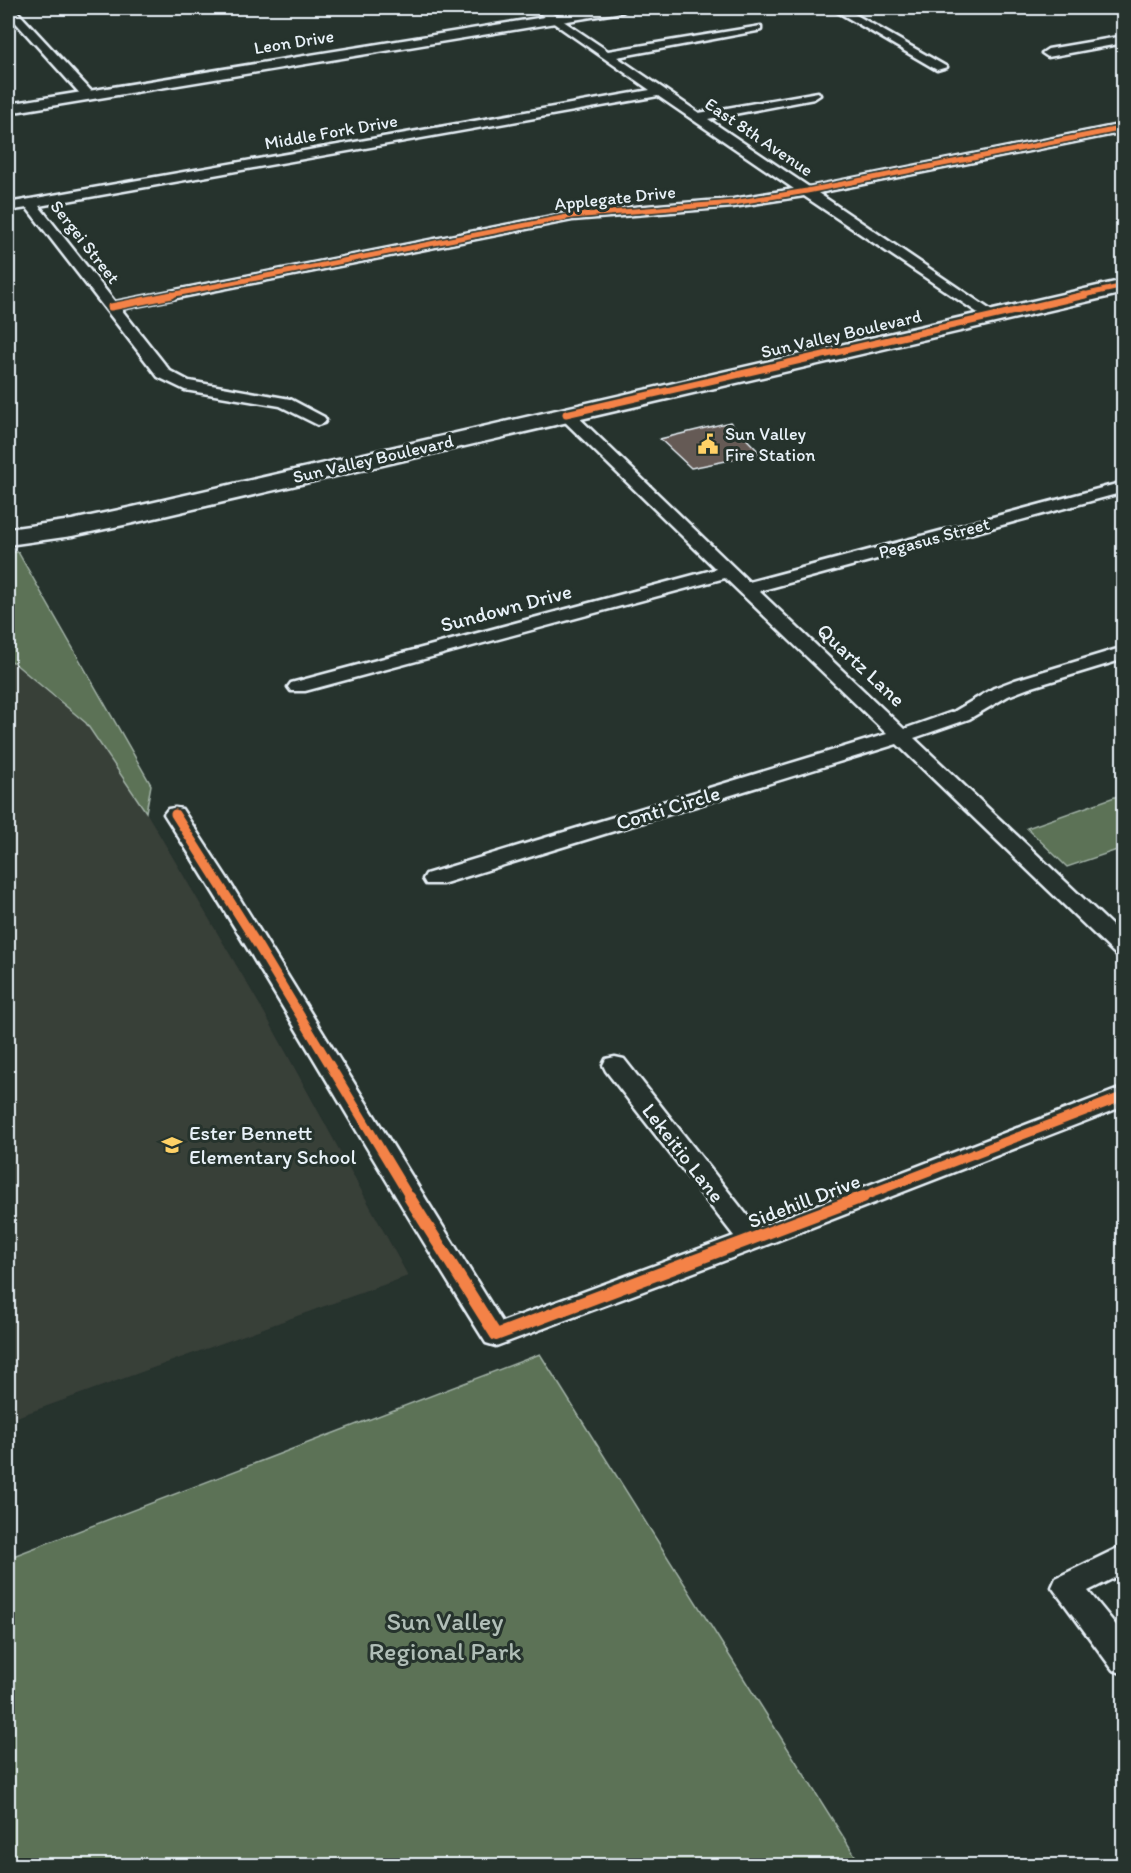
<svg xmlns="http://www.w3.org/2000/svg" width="1131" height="1873" font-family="Itim,sans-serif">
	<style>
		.built { fill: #393f39 }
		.green { fill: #5b7256; stroke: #a2b2a7; stroke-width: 1.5 }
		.building { fill: #655a54; stroke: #e8f1f8; stroke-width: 1.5 }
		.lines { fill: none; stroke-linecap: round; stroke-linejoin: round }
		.minor-casing { stroke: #e8f1f8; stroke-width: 5 }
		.tertiary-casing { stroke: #e8f1f8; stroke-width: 5 }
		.primary-casing { stroke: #e8f1f8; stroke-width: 5 }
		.minor { fill: #26332d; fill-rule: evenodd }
		.tertiary { fill: #26332d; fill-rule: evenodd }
		.primary { fill: #26332d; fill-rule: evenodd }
		.cycleway-far3-casing { stroke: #26332d; stroke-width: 8 }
		.cycleway-far2-casing { stroke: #26332d; stroke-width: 10 }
		.cycleway-far1-casing { stroke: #26332d; stroke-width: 13 }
		.cycleway-casing { stroke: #26332d; stroke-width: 16 }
		.cycleway-far3 { stroke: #f48246; stroke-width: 5 }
		.cycleway-far2 { stroke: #f48246; stroke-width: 7 }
		.cycleway-far1 { stroke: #f48246; stroke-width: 9 }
		.cycleway { stroke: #f48246; stroke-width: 12 }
		.labels { text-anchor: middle; stroke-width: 6; stroke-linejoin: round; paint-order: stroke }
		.far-street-label { font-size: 18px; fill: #e8f1f8; stroke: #26332d }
		.far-poi-label { font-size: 18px; fill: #e8f1f8; stroke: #26332d; text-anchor: start }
		.street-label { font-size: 21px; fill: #e8f1f8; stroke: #26332d }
		.poi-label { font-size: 21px; fill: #e8f1f8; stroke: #26332d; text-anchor: start }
		.near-park-label { font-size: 26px; fill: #b0beb7; stroke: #26332d }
	</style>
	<rect width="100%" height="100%" fill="#26332d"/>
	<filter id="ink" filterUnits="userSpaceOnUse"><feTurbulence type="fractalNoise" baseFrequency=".0167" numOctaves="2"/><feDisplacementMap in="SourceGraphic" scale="12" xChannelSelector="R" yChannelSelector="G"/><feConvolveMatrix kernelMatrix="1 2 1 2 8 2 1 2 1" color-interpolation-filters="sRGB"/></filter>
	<g filter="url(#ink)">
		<!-- built -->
		<path class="built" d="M8 658 86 723 146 812 265 1014 408 1276 8 1420Z"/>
		<!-- green -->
		<g class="green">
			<path d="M8 552H18L151 785 146 812 86 723 8 658Z"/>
			<path d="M1123 794V848L1067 867 1027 828Z"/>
			<path d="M540 1354 861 1865H8V1558Z"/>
		</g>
		<!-- building -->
		<path class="building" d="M730 422 761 454 691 468 660 439Z"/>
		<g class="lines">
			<!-- minor casing -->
			<g class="minor-casing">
				<g id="minor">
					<path d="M8 8H14L92 92V98H84L8 14Z"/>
					<path d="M532 8H544L608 51 761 26V30L757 31 617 57 699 113 818 92 820 95 814 99 708 119 809 187 1124 124V132L818 193 995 313 998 316 995 319 990 321 804 196 733 207 572 220 121 309 170 371 189 381 290 399 324 417 326 420 324 423 318 425 280 406 185 390 158 377 27 208 8 211V203L650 90ZM658 96 794 189 733 199 572 212 115 302 39 206Z"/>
					<path d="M831 8H844L947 67 937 70Z"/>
					<path d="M1124 36V43L1048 57 1042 53 1048 49Z"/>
					<path d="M566 409 572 411 749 582 1124 482V492L759 591 904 729 955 711 994 688 1015 680 1124 647V659L1029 688 1008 696 969 719 914 738 1124 937V957L1116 955 897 744 442 884H426L423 879 426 874 887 734 725 578 305 691H291L288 687 291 683 716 569 560 417 558 414Z"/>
					<path d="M175 808 182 809 227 878 502 1322 734 1236 606 1071 603 1065 606 1059 615 1057 624 1059 757 1228 1124 1087V1106L761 1247 496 1346 486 1343C376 1168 275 988 164 814L168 809Z"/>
					<path d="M1124 1545V1573L1088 1591 1124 1635V1674L1113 1670 1052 1587 1056 1578Z"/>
				</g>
			</g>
			<!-- tertiary casing -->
			<g class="tertiary-casing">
				<path id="tertiary" d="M600 8H629L622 12 8 113V104Z"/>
			</g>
			<!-- primary casing -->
			<g class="primary-casing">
				<path id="primary" d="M1124 280V293L133 523 72 536 8 545V529L72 520 133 507Z"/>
			</g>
			<!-- minor -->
			<use href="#minor" class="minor"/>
			<!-- tertiary -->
			<use href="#tertiary" class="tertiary"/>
			<!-- primary -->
			<use href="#primary" class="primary"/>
			<!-- cycleway-far3 casing -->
			<g class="cycleway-far3-casing">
				<g id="cycleway-far3">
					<path d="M165 296 572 216 733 203 807 191 1124 128"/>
					<path d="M1079 296 1124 286"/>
				</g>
			</g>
			<!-- cycleway-far2 casing -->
			<g class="cycleway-far2-casing">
				<g id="cycleway-far2">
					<path d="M111 307 172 295"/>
					<path d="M566 414 1085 295"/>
				</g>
			</g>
			<!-- cycleway-far1 casing -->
			<g class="cycleway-far1-casing">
				<g id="cycleway-far1">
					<path d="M175 814 257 944 410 1198"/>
					<path d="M859 1198 1124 1096"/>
				</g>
			</g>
			<!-- cycleway casing -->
			<g class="cycleway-casing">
				<path id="cycleway" d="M409 1197 496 1335 863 1197"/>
			</g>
			<!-- cycleway-far3 -->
			<use href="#cycleway-far3" class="cycleway-far3"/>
			<!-- cycleway-far2 -->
			<use href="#cycleway-far2" class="cycleway-far2"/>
			<!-- cycleway-far1 -->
			<use href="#cycleway-far1" class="cycleway-far1"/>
			<!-- cycleway -->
			<use href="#cycleway" class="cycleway"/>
		</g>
	</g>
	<!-- icons -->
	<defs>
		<g id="civic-bare" transform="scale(1.62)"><path d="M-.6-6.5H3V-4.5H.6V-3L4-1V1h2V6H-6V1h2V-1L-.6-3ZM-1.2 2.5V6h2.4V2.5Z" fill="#ffd166" stroke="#26332d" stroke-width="2.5" paint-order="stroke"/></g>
		<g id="school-bare" transform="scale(1.62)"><path d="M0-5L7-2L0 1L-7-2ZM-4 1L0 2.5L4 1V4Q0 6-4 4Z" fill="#ffd166" stroke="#26332d" stroke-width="2.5" paint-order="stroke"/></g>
	</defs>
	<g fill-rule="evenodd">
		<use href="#civic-bare" x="708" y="444"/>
		<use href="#school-bare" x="172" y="1145"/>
	</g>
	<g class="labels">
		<!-- far-street labels -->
		<g class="far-street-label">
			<text transform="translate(294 42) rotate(-9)" y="6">Leon Drive</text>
			<text transform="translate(331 132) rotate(-10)" y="6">Middle Fork Drive</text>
			<text transform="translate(759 137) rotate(34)" y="6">East 8th Avenue</text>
			<text transform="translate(615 198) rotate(-6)" y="6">Applegate Drive</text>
			<text transform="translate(85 242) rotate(52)" y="6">Sergei Street</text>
			<text transform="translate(841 334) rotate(-13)" y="6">Sun Valley Boulevard</text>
			<text transform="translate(373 459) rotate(-13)" y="6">Sun Valley Boulevard</text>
			<text transform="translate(934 538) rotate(-15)" y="6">Pegasus Street</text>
		</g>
		<!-- far-poi labels -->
		<g class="far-poi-label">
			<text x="725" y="440">Sun Valley<tspan x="725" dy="21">Fire Station</tspan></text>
		</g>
		<!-- street labels -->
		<g class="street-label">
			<text transform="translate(506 608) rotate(-15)" y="7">Sundown Drive</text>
			<text transform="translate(861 665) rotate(43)" y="7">Quartz Lane</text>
			<text transform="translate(668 808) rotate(-17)" y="7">Conti Circle</text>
			<text transform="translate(683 1153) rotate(52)" y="7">Lekeitio Lane</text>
			<text transform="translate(804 1201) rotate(-21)" y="7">Sidehill Drive</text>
		</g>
		<!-- poi labels -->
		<g class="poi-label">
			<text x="189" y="1140">Ester Bennett<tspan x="189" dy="24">Elementary School</tspan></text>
		</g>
		<!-- near-park labels -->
		<g class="near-park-label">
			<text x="445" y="1630">Sun Valley<tspan x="445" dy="30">Regional Park</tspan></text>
		</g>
	</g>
	<!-- margin -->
	<rect width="1131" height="1873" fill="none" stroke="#26332d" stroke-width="30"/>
	<rect x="15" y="15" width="1101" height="1843" fill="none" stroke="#e8f1f8" stroke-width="2" filter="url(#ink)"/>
</svg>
